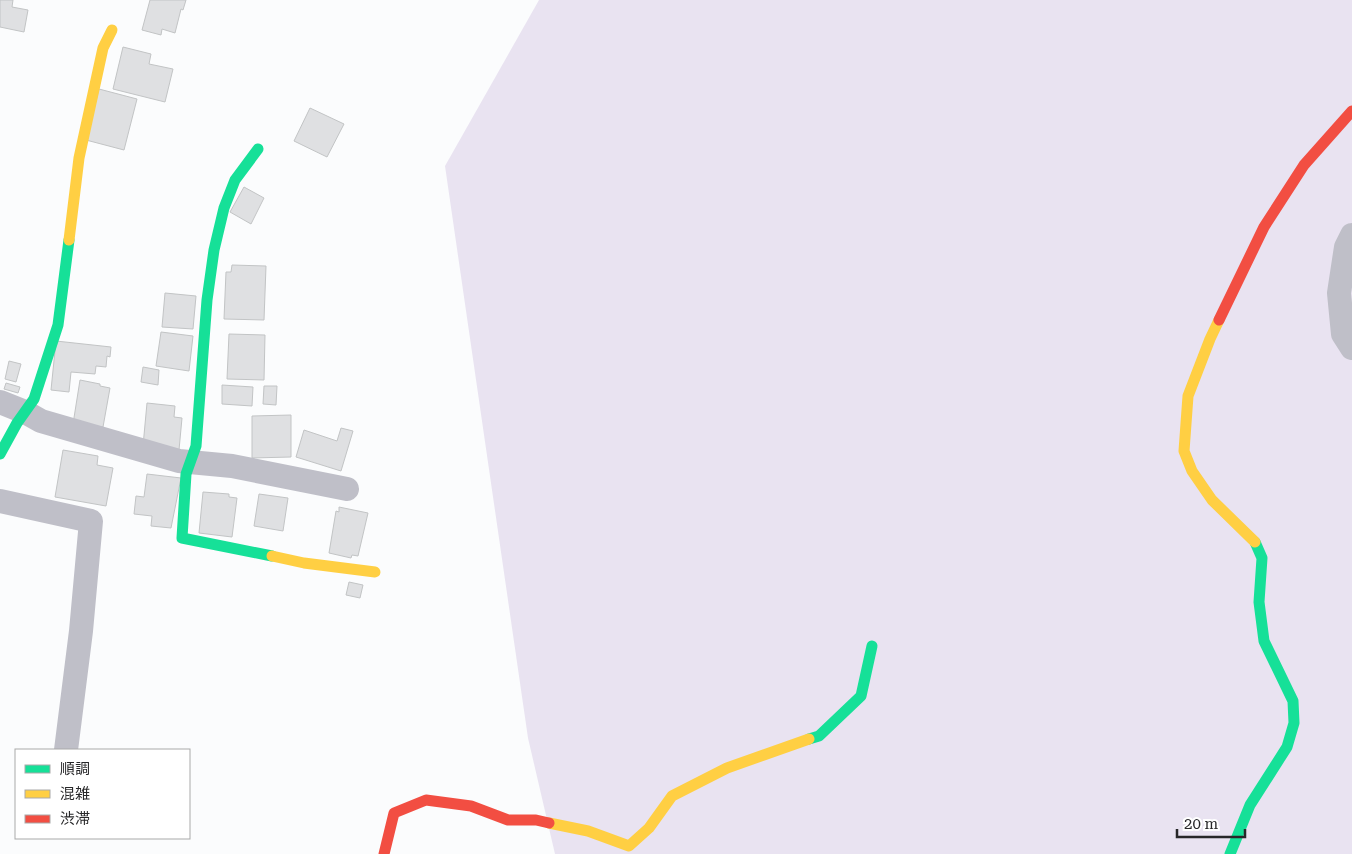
<svg xmlns="http://www.w3.org/2000/svg" width="1352" height="854" font-family="'Roboto Serif','Noto Sans JP',serif">
	<style>
		.green { fill: #e9e3f1 }
		.building { fill: #dfe0e2; stroke: #c2c4c5 }
		.lines { fill: none; stroke-linecap: round; stroke-linejoin: round }
		.street { stroke: #bfbfc8; stroke-width: 24 }
		.fast { stroke: #16e098; stroke-width: 11 }
		.slow { stroke: #ffcf43; stroke-width: 11 }
		.jam { stroke: #f24e42; stroke-width: 11 }
	</style>
	<rect width="100%" height="100%" fill="#fbfcfd"/>
	<!-- green -->
	<path class="green" d="M539 0H1352V854H555L528 738 445 166Z"/>
	<!-- building -->
	<g class="building">
		<path d="M0 0H13L12 7 28 10 24 32 0 27Z"/>
		<path d="M150 0H186L183 10 181 9 175 33 162 29 161 35 142 30Z"/>
		<path d="M123 47 151 54 149 64 173 69 165 102 113 89Z"/>
		<path d="M99 89 137 99 124 150 86 140Z"/>
		<path d="M310 108 344 124 327 157 294 141Z"/>
		<path d="M244 187 264 198 251 224 230 212Z"/>
		<path d="M232 265 266 266 264 320 224 319 226 272H231Z"/>
		<path d="M165 293 196 296 193 329 162 327Z"/>
		<path d="M161 332 193 336 189 371 156 366Z"/>
		<path d="M229 334 265 335 264 380 227 379Z"/>
		<path d="M56 341 111 347 110 357 107 356 106 367 96 366 95 374 71 372 69 392 51 390Z"/>
		<path d="M9 361 21 364 16 382 5 379Z"/>
		<path d="M143 367 159 370 158 385 141 382Z"/>
		<path d="M80 380 100 384V386L110 388 103 427 73 424Z"/>
		<path d="M6 383 20 387 18 393 4 389Z"/>
		<path d="M222 385 253 387 252 406 222 404Z"/>
		<path d="M264 386H277L276 405 263 404Z"/>
		<path d="M147 403 175 406 174 417 182 418 179 450 143 446Z"/>
		<path d="M291 415V457L252 458V416Z"/>
		<path d="M341 428 353 431 341 471 296 457 304 430 337 441Z"/>
		<path d="M63 450 98 456 97 465 113 468 106 506 55 497Z"/>
		<path d="M147 474 181 478 171 528 151 526 152 516 134 514 136 496 144 497Z"/>
		<path d="M203 492 229 494V497L237 498 232 537 199 533Z"/>
		<path d="M259 494 288 498 283 531 254 526Z"/>
		<path d="M339 507 368 513 358 556 352 555 351 558 329 553 336 511 339 512Z"/>
		<path d="M349 582 363 585 360 598 346 595Z"/>
	</g>
	<g class="lines">
		<!-- street -->
		<g class="street">
			<path d="M1352 235 1346 247 1339 293 1343 334 1352 348"/>
			<path d="M0 402 25 412 41 421 179 461 232 466 347 489"/>
			<path d="M0 501 91 521 81 631 66 750"/>
		</g>
		<!-- fast -->
		<g class="fast">
			<path d="M258 149 235 180 224 208 214 250 207 300 196 446 186 474 182 538 272 556"/>
			<path d="M0 454 17 423 34 399 58 325 69 240"/>
			<path d="M809 739 819 736 861 696 872 646"/>
			<path d="M1230 854 1250 805 1287 747 1294 723 1293 701 1264 641 1259 602 1262 558 1255 542"/>
		</g>
		<!-- slow -->
		<g class="slow">
			<path d="M69 240 79 158 103 48 112 30"/>
			<path d="M1219 320 1210 339 1188 396 1184 451 1192 471 1212 500 1255 542"/>
			<path d="M272 556 304 563 375 572"/>
			<path d="M549 823 588 831 629 846 649 828 672 796 727 768 809 739"/>
		</g>
		<!-- jam -->
		<g class="jam">
			<path d="M1219 320 1264 227 1304 165 1352 111"/>
			<path d="M384 854 394 813 426 800 471 806 508 820H536L549 823"/>
		</g>
	</g>
	<!-- legend -->
	<rect x="15" y="749" width="175" height="90" fill="#ffffff" stroke="#a9a9a9"/>
	<rect x="25" y="765" width="25" height="8" fill="#16e098" stroke="#a9a9a9"/>
	<text x="60" y="774" font-size="15" fill="#272729">順調</text>
	<rect x="25" y="790" width="25" height="8" fill="#ffcf43" stroke="#a9a9a9"/>
	<text x="60" y="799" font-size="15" fill="#272729">混雑</text>
	<rect x="25" y="815" width="25" height="8" fill="#f24e42" stroke="#a9a9a9"/>
	<text x="60" y="824" font-size="15" fill="#272729">渋滞</text>
	<!-- scale -->
	<path d="M1177 829v8h68v-8" fill="none" stroke="#272729" stroke-width="2.5"/>
	<text x="1184" y="829" font-size="15" fill="#272729" stroke="#ffffff" stroke-width="4" paint-order="stroke">20 m</text>
</svg>
